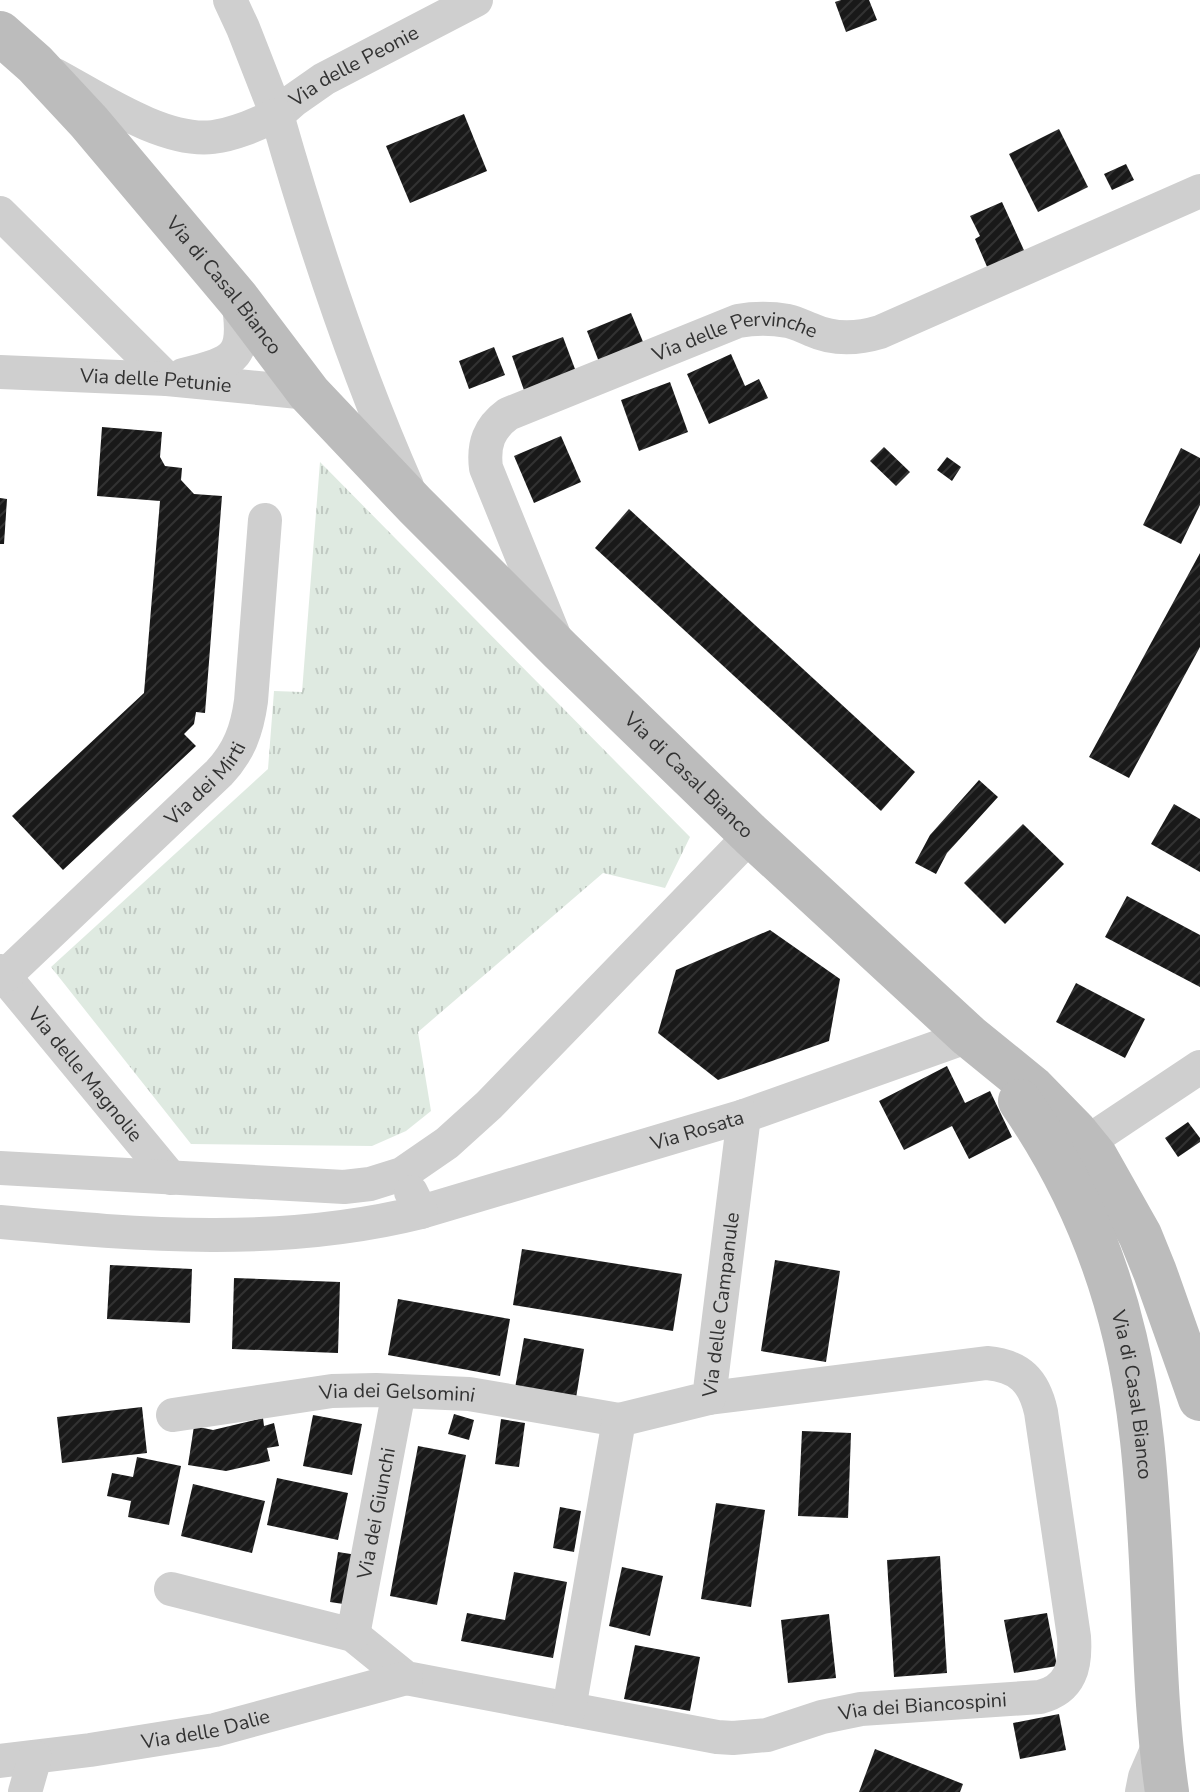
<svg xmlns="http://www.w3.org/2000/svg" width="1200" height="1792" font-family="'Nunito Sans',sans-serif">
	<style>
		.grass { fill: url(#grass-tufts) }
		.building { fill: url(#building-hatch) }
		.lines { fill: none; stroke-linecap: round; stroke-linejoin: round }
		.street { stroke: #cfcfcf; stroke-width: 34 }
		.secondary { stroke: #bcbcbc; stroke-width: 44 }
		.labels { text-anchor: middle; stroke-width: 8; stroke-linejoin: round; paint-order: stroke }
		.street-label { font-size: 20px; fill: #323232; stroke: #fff }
	</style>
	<defs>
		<pattern id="grass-tufts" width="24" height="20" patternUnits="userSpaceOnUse" patternTransform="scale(2)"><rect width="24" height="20" fill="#dfeae1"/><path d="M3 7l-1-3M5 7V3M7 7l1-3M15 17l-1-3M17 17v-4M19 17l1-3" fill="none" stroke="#c0c9c2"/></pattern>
		<pattern id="building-hatch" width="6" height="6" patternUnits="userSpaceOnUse" patternTransform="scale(2)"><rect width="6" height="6" fill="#191919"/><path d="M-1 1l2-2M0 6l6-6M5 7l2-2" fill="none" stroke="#323232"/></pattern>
	</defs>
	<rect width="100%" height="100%" fill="#fff"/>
	<!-- grass -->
	<path class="grass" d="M320 462 690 837 665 888 603 873 418 1032 431 1111 406 1131 372 1146 191 1144 51 967 268 769 274 691 302 692Z"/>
	<!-- building -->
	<g class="building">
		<path d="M841 0H869L877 20 846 32 835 2Z"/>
		<path d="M464 114 487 171 410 203 386 146Z"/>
		<path d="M1059 129 1088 187 1038 212 1009 154Z"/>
		<path d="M1126 164 1134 180 1112 190 1104 174Z"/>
		<path d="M1002 202 1028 259 991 276 975 239 980 236 970 216Z"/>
		<path d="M631 313 646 349 601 367 587 331Z"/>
		<path d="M563 337 578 377 526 396 512 356Z"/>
		<path d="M494 347 505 375 469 389 459 361Z"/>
		<path d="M731 354 745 386 759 379 768 398 709 424 687 374Z"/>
		<path d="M670 382 688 432 639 451 621 400Z"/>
		<path d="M102 427 162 432 160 457 165 466 182 468 181 480 194 494 222 496 205 713 196 712 194 724 184 734 196 746 63 870 12 816 144 693 160 501 97 496Z"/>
		<path d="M561 436 581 482 534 503 514 456Z"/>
		<path d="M884 447 910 472 896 486 870 461Z"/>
		<path d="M1181 448 1200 458V505L1181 544 1143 525Z"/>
		<path d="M947 457 961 467 952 481 937 470Z"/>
		<path d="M0 498 7 499 4 544H0Z"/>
		<path d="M629 509 915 772 881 811 595 548Z"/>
		<path d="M1200 553V647L1129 778 1089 757Z"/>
		<path d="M979 780 998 797 947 853 936 874 915 863 930 835Z"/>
		<path d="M1174 804 1200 819V872L1151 844Z"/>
		<path d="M1023 824 1064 864 1005 924 964 883Z"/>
		<path d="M1127 896 1200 935V987L1105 937Z"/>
		<path d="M770 930 840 979 829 1041 718 1080 658 1033 676 970Z"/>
		<path d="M1076 983 1145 1019 1125 1058 1056 1022Z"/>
		<path d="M947 1066 965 1103 990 1091 1012 1137 969 1159 952 1126 904 1150 879 1101Z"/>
		<path d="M1188 1122 1200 1138V1142L1178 1157 1165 1138Z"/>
		<path d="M522 1249 682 1274 673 1331 513 1305Z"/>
		<path d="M775 1260 840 1271 826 1362 761 1351Z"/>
		<path d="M110 1265 192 1269 190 1323 107 1319Z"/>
		<path d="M234 1278 340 1282 338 1353 232 1349Z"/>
		<path d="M398 1299 510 1319 500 1376 388 1355Z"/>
		<path d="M524 1338 584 1349 576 1398 515 1388Z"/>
		<path d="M142 1407 147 1453 62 1463 57 1417Z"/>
		<path d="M454 1414 474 1420 469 1440 448 1434Z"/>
		<path d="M313 1415 362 1424 352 1475 303 1466Z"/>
		<path d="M263 1418 264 1426 274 1423 279 1446 267 1448 270 1461 226 1471 188 1465 194 1426 213 1430Z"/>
		<path d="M501 1419 525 1423 519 1467 495 1464Z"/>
		<path d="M802 1431 851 1433 848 1518 798 1516Z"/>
		<path d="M418 1446 466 1455 437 1605 390 1596Z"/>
		<path d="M137 1457 181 1466 169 1525 128 1517 131 1501 107 1496 112 1473 133 1477Z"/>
		<path d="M277 1478 348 1493 338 1540 267 1525Z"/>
		<path d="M193 1484 265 1501 252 1553 181 1536Z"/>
		<path d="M716 1503 765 1510 751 1607 701 1599Z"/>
		<path d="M560 1507 581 1511 574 1552 553 1548Z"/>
		<path d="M338 1552 357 1555 350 1605 330 1602Z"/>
		<path d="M940 1556 947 1673 894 1677 887 1560Z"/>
		<path d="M622 1567 663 1576 650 1636 609 1626Z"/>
		<path d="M514 1572 567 1582 553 1658 461 1641 467 1613 505 1620Z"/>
		<path d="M1047 1613 1057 1666 1014 1673 1004 1620Z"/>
		<path d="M829 1614 836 1678 788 1683 781 1620Z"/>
		<path d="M635 1645 700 1657 690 1711 624 1699Z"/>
		<path d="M1059 1714 1066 1750 1020 1759 1013 1723Z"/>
		<path d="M875 1749 963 1784 960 1792H859Z"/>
	</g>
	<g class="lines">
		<!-- street -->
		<g class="street">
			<path id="s1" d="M230 0 243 28 277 115 294 100 324 79 476 0"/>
			<path d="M55 75C98 98 164 143 213 137 236 134 257 124 277 115 313 241 354 366 407 486"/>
			<path d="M0 213 167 379"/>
			<path id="s2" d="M0 372 167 379 309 393"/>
			<path d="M183 375C238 362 247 356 238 299"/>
			<path id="s3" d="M555 638 486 468C483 444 489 428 508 414L738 321C755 318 771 318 788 321 797 323 804 327 812 330 834 340 857 339 880 332L1200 191"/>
			<path id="s4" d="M0 971 171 1178"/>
			<path id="s5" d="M5 976 219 773C239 752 247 730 251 701L265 520"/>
			<path d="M1086 1143 1200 1067"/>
			<path d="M0 1168 344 1187 370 1184 402 1174 447 1143 489 1105 751 835"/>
			<path id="s6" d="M421 1212 744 1116 969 1036"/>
			<path d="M0 1222C141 1235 281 1247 421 1212L411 1192"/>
			<path id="s7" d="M173 1415 332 1391 376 1390 469 1394 619 1420"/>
			<path id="s8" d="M171 1589 353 1635 406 1678 717 1737 733 1738 767 1735 822 1717 861 1709 1040 1697C1071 1689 1076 1666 1074 1637L1041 1412C1034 1381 1020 1366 987 1363L709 1398"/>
			<path id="s9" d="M353 1635 399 1391"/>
			<path id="s10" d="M569 1709 619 1420 709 1398 744 1116"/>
			<path id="s11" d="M0 1761 90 1750 215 1730 406 1678"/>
			<path d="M25 1792 35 1757"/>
			<path d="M1142 1792 1145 1777 1161 1740"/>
		</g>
		<!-- secondary -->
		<g class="secondary">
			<path id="s12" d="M0 33 35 64 89 122 238 299 309 393 415 505 560 650 751 835 969 1036 1033 1088 1074 1130 1096 1157 1140 1235 1155 1272 1200 1399"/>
			<path id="s13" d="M1020 1101C1069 1172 1105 1253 1125 1338 1141 1405 1146 1475 1150 1543 1155 1626 1155 1710 1167 1792"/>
		</g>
	</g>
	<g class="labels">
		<!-- street labels -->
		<g class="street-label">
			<text dy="7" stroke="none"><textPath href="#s1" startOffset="216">Via delle Peonie</textPath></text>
			<text dy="7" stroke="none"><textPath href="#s12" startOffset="338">Via di Casal Bianco</textPath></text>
			<text dy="7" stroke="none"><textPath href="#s3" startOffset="488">Via delle Pervinche</textPath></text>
			<text dy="7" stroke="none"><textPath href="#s2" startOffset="156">Via delle Petunie</textPath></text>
			<text dy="7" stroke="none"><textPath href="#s12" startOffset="1014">Via di Casal Bianco</textPath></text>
			<text dy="7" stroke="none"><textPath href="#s5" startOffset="278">Via dei Mirti</textPath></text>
			<text dy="7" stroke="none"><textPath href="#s4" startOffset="134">Via delle Magnolie</textPath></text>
			<text dy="7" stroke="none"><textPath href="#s6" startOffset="288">Via Rosata</textPath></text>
			<text dy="7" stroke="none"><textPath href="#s10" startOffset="480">Via delle Campanule</textPath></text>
			<text dy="7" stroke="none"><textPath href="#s13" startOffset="318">Via di Casal Bianco</textPath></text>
			<text dy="7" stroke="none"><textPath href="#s7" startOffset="226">Via dei Gelsomini</textPath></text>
			<text dy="7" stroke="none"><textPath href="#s9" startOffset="124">Via dei Giunchi</textPath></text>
			<text dy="7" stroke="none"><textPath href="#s8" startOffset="782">Via dei Biancospini</textPath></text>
			<text dy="7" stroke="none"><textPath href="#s11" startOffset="208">Via delle Dalie</textPath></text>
		</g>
	</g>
</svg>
